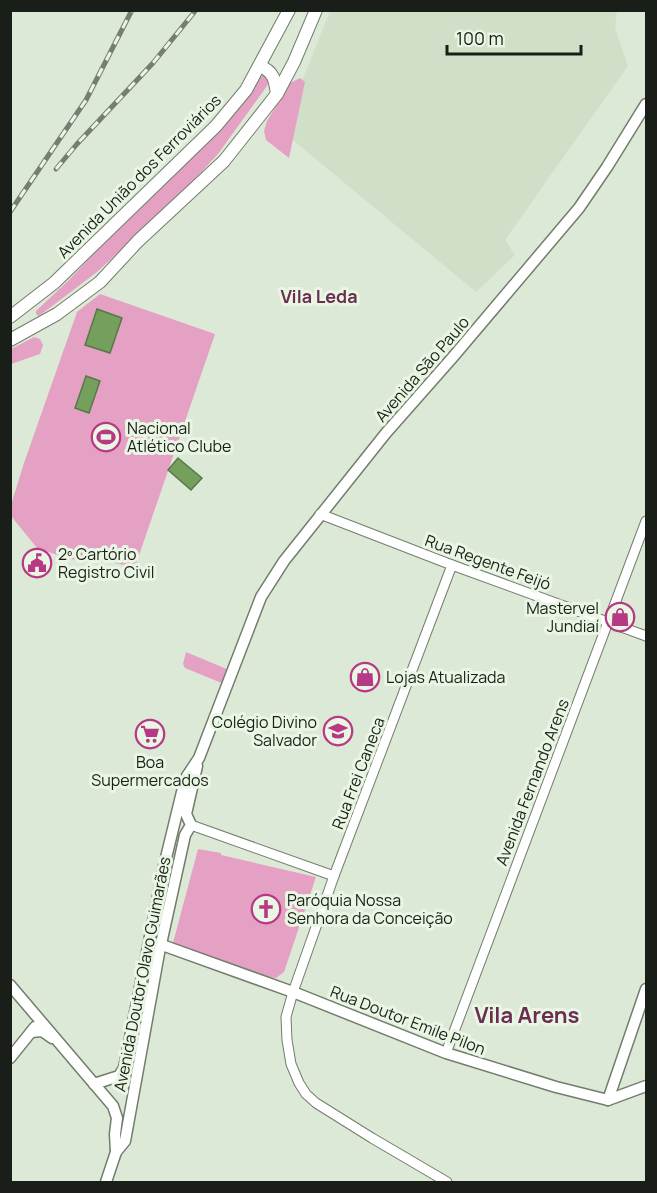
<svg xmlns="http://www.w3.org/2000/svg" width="657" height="1193" font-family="Manrope,sans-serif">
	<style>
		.built { fill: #d0e0c8 }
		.green { fill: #e4a1c3 }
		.water { fill: #749f5d; stroke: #597848; stroke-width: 1.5 }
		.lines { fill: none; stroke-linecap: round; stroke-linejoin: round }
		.tertiary-casing { stroke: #727d6d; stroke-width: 11 }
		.secondary-casing { stroke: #727d6d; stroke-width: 13 }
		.primary-casing { stroke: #727d6d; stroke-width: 14 }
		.tertiary { stroke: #fff; stroke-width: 9 }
		.secondary { stroke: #fff; stroke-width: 10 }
		.primary { stroke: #fff; stroke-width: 12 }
		.rail-casing { stroke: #767e73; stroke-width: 5 }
		.rail { stroke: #eaf6e4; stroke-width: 3; stroke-dasharray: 9; stroke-linecap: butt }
		.labels { text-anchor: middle; stroke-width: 6; stroke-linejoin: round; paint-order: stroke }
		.street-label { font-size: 16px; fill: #1a1e18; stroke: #eaf6e4 }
		.poi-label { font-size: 16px; fill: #1a1e18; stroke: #eaf6e4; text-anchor: start }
		.neighbourhood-label { font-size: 18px; font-weight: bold; fill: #6a2c4f; stroke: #eaf6e4 }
		.district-label { font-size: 22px; font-weight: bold; fill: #6a2c4f; stroke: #eaf6e4 }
	</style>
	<rect width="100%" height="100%" fill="#dde9d7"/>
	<!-- built -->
	<path class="built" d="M330 11H617L615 28 628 66 505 240 515 255 476 292 282 131Z"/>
	<!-- green -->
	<g class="green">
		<path d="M260 76H266L269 79 267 86 218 154 180 195 97 272 39 316 36 314V311L70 279Z"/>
		<path d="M300 78 305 82 289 158 266 140 264 131 267 121 290 83Z"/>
		<path d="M100 294 215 334 135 567 104 561 87 562 66 558 37 548 11 516V505L24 463 77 312Z"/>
		<path d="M34 337 40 339 43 345 40 354 11 364V349Z"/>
		<path d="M186 652 229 670 224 684 185 668 183 664Z"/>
		<path d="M198 849 221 853V855L316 877 284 972 276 978 263 976 173 943Z"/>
	</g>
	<!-- water -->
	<g class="water">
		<path d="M97 309 122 318 110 353 85 345Z"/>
		<path d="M86 376 100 381 89 413 75 408Z"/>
		<path d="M178 458 202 478 191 490 168 470Z"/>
	</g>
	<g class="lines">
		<!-- tertiary casing -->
		<g class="tertiary-casing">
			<g id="tertiary">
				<path d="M320 514 452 565 646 636"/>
				<path d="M191 825 334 876"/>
				<path d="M446 1053 646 521"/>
				<path d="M447 1182 372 1138 316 1103 306 1094 299 1083 291 1064 287 1040 286 1017 293 992 334 876 452 565"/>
			</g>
		</g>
		<!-- secondary casing -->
		<g class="secondary-casing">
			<g id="secondary">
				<path d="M162 945 293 992 446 1053 556 1087 608 1100 646 1086"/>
				<path d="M10 985 113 1106 117 1118 115 1134 116 1152 106 1182"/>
				<path d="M31 1032 42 1031 52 1038"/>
				<path d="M10 1058 35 1027"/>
				<path d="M94 1084 119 1076 124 1068 164 866 182 792 187 776 199 758 261 597 284 561 386 433 453 357 579 208 607 167 646 104"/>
				<path d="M608 1100 646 989"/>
				<path d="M116 1152 125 1141 159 953 185 835 191 825 186 814 197 766"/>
			</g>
		</g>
		<!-- primary casing -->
		<g class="primary-casing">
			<g id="primary">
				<path d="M260 66C274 72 275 80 277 94"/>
				<path d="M10 317 54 283 216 126 246 90 289 10"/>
				<path d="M10 340 57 314 100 282 138 241 224 161 277 94 294 62 316 10"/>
			</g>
		</g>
		<!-- tertiary -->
		<use href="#tertiary" class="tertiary"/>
		<!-- secondary -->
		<use href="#secondary" class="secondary"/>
		<!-- primary -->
		<use href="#primary" class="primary"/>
		<!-- rail casing -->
		<g class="rail-casing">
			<g id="rail">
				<path d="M56 169 77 144 153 63 196 10"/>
				<path d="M10 212 86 100 132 10"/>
			</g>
		</g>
		<!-- rail -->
		<use href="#rail" class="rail"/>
	</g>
	<!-- icons -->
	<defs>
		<g id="stadium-ring" transform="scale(1.5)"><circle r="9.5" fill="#eaf6e4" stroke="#b73884" stroke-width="1.5"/><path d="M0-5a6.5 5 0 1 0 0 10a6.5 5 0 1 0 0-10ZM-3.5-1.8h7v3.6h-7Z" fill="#b73884"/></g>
		<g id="civic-ring" transform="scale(1.5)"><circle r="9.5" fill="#eaf6e4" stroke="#b73884" stroke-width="1.5"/><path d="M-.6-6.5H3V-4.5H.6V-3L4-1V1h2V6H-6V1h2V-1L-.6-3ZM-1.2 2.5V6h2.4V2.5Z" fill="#b73884"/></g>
		<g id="shop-ring" transform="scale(1.5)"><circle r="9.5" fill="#eaf6e4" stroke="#b73884" stroke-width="1.5"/><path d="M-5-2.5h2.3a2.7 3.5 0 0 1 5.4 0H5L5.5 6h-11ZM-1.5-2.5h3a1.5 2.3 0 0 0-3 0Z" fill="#b73884"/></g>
		<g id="school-ring" transform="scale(1.5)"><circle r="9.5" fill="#eaf6e4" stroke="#b73884" stroke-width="1.5"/><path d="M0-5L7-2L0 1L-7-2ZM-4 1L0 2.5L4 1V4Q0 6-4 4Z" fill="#b73884"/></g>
		<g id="supermarket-ring" transform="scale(1.5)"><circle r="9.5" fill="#eaf6e4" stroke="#b73884" stroke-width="1.5"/><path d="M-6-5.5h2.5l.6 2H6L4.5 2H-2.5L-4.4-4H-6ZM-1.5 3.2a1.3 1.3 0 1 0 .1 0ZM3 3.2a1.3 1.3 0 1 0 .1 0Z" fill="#b73884"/></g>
		<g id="church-ring" transform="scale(1.5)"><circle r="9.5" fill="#eaf6e4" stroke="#b73884" stroke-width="1.5"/><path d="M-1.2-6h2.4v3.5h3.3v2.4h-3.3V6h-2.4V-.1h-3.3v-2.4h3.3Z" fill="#b73884"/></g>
	</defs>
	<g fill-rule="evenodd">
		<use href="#stadium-ring" x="106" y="437"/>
		<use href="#civic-ring" x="37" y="563"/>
		<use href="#shop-ring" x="620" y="617"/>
		<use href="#shop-ring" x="365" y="677"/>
		<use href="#school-ring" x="338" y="731"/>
		<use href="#supermarket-ring" x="150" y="734"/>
		<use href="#church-ring" x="266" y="909"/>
	</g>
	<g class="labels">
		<!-- street labels -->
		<g class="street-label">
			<text transform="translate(139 176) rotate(-45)" y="6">Avenida União dos Ferroviários</text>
			<text transform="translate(422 369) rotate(-49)" y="6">Avenida São Paulo</text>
			<text transform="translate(488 562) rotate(20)" y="6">Rua Regente Feijó</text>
			<text transform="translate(358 773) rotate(-69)" y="6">Rua Frei Caneca</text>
			<text transform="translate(532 782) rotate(-69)" y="6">Avenida Fernando Arens</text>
			<text transform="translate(142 974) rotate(-79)" y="6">Avenida Doutor Olavo Guimarães</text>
			<text transform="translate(408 1020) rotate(21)" y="6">Rua Doutor Emile Pilon</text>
		</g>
		<!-- poi labels -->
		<g class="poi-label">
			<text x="127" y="434">Nacional<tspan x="127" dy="18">Atlético Clube</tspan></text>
			<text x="58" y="560">2º Cartório<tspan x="58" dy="18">Registro Civil</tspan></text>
			<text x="599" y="614" text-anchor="end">Mastervel<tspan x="599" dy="18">Jundiaí</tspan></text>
			<text x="386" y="683">Lojas Atualizada</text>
			<text x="317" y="728" text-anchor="end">Colégio Divino<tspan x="317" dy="18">Salvador</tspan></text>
			<text x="150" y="768" text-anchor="middle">Boa<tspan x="150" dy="18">Supermercados</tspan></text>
			<text x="287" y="906">Paróquia Nossa<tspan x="287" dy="18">Senhora da Conceição</tspan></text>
		</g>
		<!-- neighbourhood labels -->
		<g class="neighbourhood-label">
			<text x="319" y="303">Vila Leda</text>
		</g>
		<!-- district labels -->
		<g class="district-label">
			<text x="527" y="1023">Vila Arens</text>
		</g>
	</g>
	<!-- border -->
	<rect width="657" height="1193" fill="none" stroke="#1a1e18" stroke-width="24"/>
	<!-- scale -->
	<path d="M447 45v9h134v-9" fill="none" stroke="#1a1e18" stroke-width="3"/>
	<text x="456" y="45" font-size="18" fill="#1a1e18" stroke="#eaf6e4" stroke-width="4.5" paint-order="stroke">100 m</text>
</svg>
